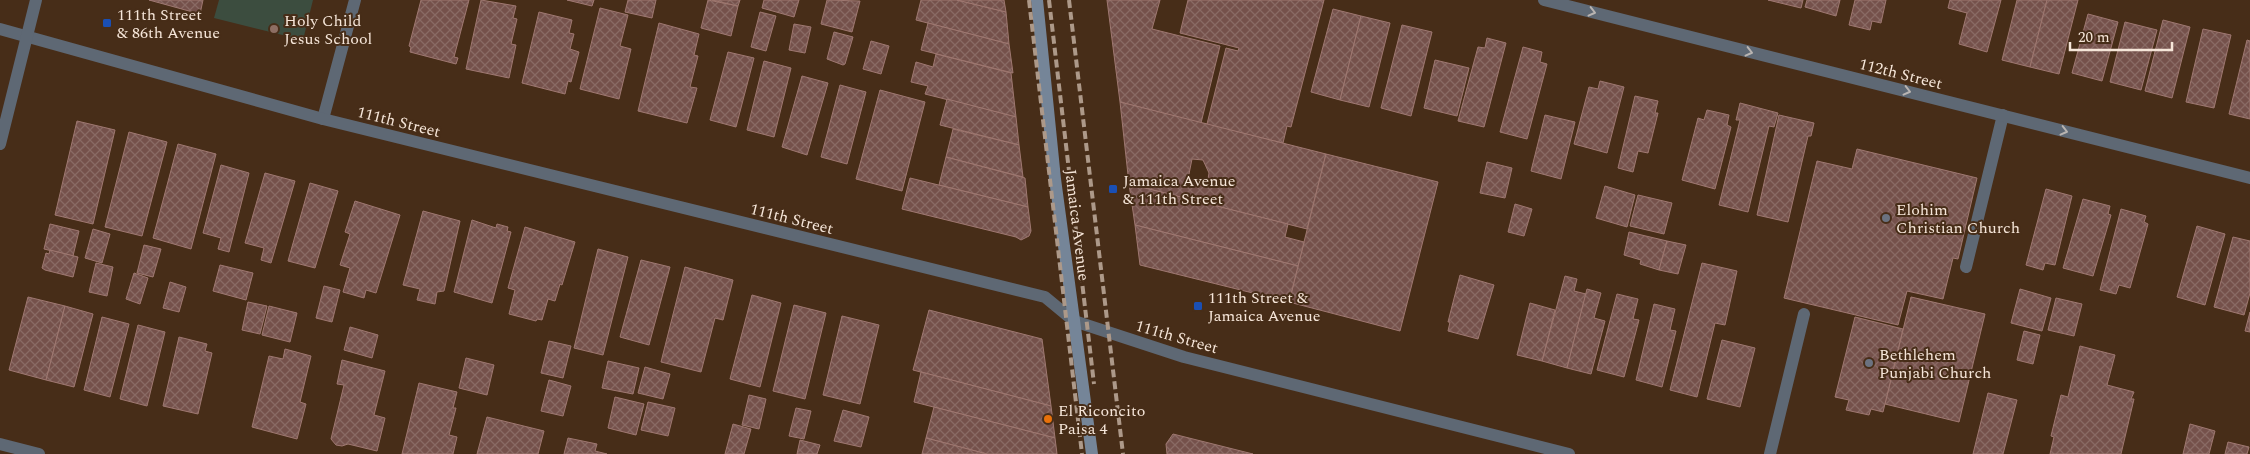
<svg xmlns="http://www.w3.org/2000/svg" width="2250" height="454" font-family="Spectral,serif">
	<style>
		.green { fill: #3c4d3f }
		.building { fill: url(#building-cross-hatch); stroke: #9f7871; fill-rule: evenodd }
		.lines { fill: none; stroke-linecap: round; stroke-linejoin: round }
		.lane { stroke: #5e6874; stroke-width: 12 }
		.street { stroke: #5e6874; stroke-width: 12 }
		.secondary { stroke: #758598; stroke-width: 12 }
		.rail { stroke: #ad9989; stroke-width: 4; stroke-dasharray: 8 4; stroke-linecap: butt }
		.oneway { stroke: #b9b4b1 }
		.transit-dot { fill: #1a4fb4; stroke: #472d18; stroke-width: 2 }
		.education-dot { fill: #8d6e63; stroke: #472d18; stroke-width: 2 }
		.worship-dot { fill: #6b7280; stroke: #472d18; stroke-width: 2 }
		.food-dot { fill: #e8710a; stroke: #472d18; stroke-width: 2 }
		.labels { text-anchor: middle; stroke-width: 4; stroke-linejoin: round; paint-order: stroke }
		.poi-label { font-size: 16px; fill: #f6e6d9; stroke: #472d18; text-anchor: start }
		.street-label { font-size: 16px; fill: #f6e6d9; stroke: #472d18 }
	</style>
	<defs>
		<pattern id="building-cross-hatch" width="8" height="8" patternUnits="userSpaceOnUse" patternTransform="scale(1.25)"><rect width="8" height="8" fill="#75514b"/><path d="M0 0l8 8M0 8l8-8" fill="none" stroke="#896a64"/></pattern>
	</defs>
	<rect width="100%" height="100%" fill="#472d18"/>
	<!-- green -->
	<path class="green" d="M219 0H313L303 40 214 18Z"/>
	<!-- building -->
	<g class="building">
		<path d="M149 0H203L200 14Z"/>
		<path d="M421 0H469L454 57 458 58 456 64 410 52 411 47 409 46Z"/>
		<path d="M481 0 516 6 513 18 517 19 511 44 516 45 509 78 466 69Z"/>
		<path d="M567 0H594L592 6Z"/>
		<path d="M628 0H656L652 18 625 12Z"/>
		<path d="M708 0 738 6 731 36 701 28Z"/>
		<path d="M712 0H740L738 6Z"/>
		<path d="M764 0H799L794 17 762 8Z"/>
		<path d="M827 0 860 1 852 32 821 24Z"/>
		<path d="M921 0H957L1006 12 1009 44 916 20Z"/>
		<path d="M957 0H1004L1006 12Z"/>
		<path d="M1107 0H1160L1152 29 1220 46 1201 123 1120 102Z"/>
		<path d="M1188 0H1324L1291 127 1287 126 1283 143 1204 124H1207L1226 48 1238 51 1239 48 1180 33Z"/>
		<path d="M1768 0H1803L1801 8Z"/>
		<path d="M1807 0H1840L1836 16 1805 7Z"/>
		<path d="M1855 0H1886L1881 23 1872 21 1870 30 1849 25Z"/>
		<path d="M1950 0H2001L1987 52 1959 44 1967 13 1948 8Z"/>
		<path d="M2017 0H2047L2030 67 2002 60Z"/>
		<path d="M2047 0H2078L2059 74 2030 67Z"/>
		<path d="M600 8 628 15 620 46 631 49 619 99 580 89Z"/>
		<path d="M1333 9 1361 16 1340 100 1311 92Z"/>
		<path d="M539 12 572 20 569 33 574 34 570 49 579 52 571 82 568 81 565 94 522 83Z"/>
		<path d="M760 12 776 16 766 51 751 47Z"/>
		<path d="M2088 14 2118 22 2102 81 2072 73Z"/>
		<path d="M1361 16 1390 23 1369 107 1340 100Z"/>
		<path d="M2163 20 2190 27 2172 98 2145 91Z"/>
		<path d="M2125 22 2157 30 2141 90 2110 82Z"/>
		<path d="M659 23 699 34 694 55 698 56 690 87 697 88 687 123 638 111Z"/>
		<path d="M928 23 1009 44 1013 73 921 50Z"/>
		<path d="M794 24 811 27 805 53 789 50Z"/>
		<path d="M1402 25 1432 32 1411 116 1381 108Z"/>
		<path d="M2203 29 2231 35 2214 108 2186 102Z"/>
		<path d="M834 32 853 37 845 64 843 65 827 59Z"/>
		<path d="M1487 38 1506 43 1484 127 1458 121 1478 47 1485 48Z"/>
		<path d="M2247 40 2250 41V119L2229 114Z"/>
		<path d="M871 41 889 46 881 74 863 69Z"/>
		<path d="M1523 47 1542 52 1540 62 1547 64 1527 139 1500 132Z"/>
		<path d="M728 52 754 58 736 127 710 120Z"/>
		<path d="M936 54 1011 73 1016 117 925 94 928 86 911 82 916 62 933 67Z"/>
		<path d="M1435 60 1469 68 1457 116 1424 108Z"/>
		<path d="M764 61 791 68 774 137 747 130Z"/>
		<path d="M802 76 828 83 807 155 782 147Z"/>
		<path d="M1600 81 1624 87 1607 153 1574 144 1589 87 1598 89Z"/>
		<path d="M840 85 866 92 847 164 821 157Z"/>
		<path d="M880 90 925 102 902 191 856 179Z"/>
		<path d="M1635 96 1658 101 1655 113H1658L1648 153 1638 151 1633 172 1618 168Z"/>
		<path d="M947 99 1016 117 1019 145 940 125Z"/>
		<path d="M1120 102 1326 154 1307 229 1129 184ZM1192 159 1203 160 1209 173 1207 185 1187 184Z"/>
		<path d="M1740 103 1778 113 1774 127 1769 126 1748 212 1719 205 1740 120H1736Z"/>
		<path d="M1707 110 1729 115 1727 125 1731 127 1715 189 1682 180 1698 118 1704 120Z"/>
		<path d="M1545 115 1575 122 1561 179 1531 171Z"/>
		<path d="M1779 115 1814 123 1811 136H1808L1788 222 1757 215Z"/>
		<path d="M77 121 115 130 93 224 55 215Z"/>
		<path d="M953 129 1019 145 1023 177 946 157Z"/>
		<path d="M129 132 167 142 142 236 105 227Z"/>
		<path d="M178 144 216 154 191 249 153 238Z"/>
		<path d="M1857 149 1977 178 1958 259 1953 258 1943 299 1907 291 1898 325 1784 298 1817 161 1852 169Z"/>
		<path d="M1326 154 1438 182 1400 331 1289 302Z"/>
		<path d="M946 157 1025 178 1028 207 939 185Z"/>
		<path d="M1487 162 1512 168 1505 198 1480 193Z"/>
		<path d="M221 165 249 173 229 252 218 249 221 238 203 233Z"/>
		<path d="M265 173 295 181 271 263 261 260 264 248 245 243Z"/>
		<path d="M910 178 1028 207 1031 231 1029 236 1021 240 1016 237 902 209Z"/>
		<path d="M310 183 338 191 315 268 288 261Z"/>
		<path d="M1129 184 1288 224 1285 237 1304 242 1298 266 1135 225Z"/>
		<path d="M1605 186 1635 195 1627 227 1596 218Z"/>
		<path d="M2046 189 2072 196 2055 265 2045 263 2043 270 2026 265Z"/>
		<path d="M1638 195 1672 203 1664 234 1630 226Z"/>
		<path d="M2083 199 2110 206 2108 214 2111 215 2093 276 2063 268Z"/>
		<path d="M355 201 400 215 376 293 366 290 364 298 343 292 350 268 340 265 350 234 345 232Z"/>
		<path d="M1515 204 1532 209 1524 236 1508 232Z"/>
		<path d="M2121 209 2146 216 2144 222 2148 224 2130 288 2119 285 2116 294 2100 290Z"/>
		<path d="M423 211 460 221 444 291 437 292 435 304 417 300 420 289 403 285Z"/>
		<path d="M472 220 496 228 497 224 508 227 507 231 511 232 492 303 454 292Z"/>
		<path d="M50 224 79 231 73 256 44 249Z"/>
		<path d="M1135 225 1298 266 1289 302 1140 265Z"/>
		<path d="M2197 226 2225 234 2205 305 2177 297Z"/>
		<path d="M525 227 575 242 562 285 560 284 555 301 548 299 542 320 537 319 536 321 509 314 515 290 508 288Z"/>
		<path d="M93 229 110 234 102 263 85 258Z"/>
		<path d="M1629 232 1667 241 1659 270 1640 264 1641 260 1624 255Z"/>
		<path d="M2233 237 2250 241V293L2244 315 2214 307Z"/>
		<path d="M1667 241 1686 245 1678 274 1659 270Z"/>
		<path d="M144 245 161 249 153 277 137 273Z"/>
		<path d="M598 249 628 257 603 355 574 348Z"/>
		<path d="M50 250 78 257 73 277 45 270 42 268 46 253 49 254Z"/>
		<path d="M641 260 670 267 649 345 620 337Z"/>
		<path d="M96 263 113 267 107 296 89 292Z"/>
		<path d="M1702 263 1737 271 1725 325 1715 323 1697 397 1670 390Z"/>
		<path d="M220 265 253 273 246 300 213 291Z"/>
		<path d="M685 267 733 280 723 320 715 318 701 372 661 362Z"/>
		<path d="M134 273 148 278 140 304 126 299Z"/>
		<path d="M1460 275 1494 285 1478 339 1448 331 1450 322H1448Z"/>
		<path d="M1565 276 1577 279 1574 291 1586 294 1567 368 1542 361Z"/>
		<path d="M170 282 186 287 179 312 163 308Z"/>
		<path d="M324 286 340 290 332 322 316 318Z"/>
		<path d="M1587 289 1601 293 1594 318 1605 321 1591 374 1567 368Z"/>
		<path d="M2020 289 2051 298 2042 331 2011 323Z"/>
		<path d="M1617 294 1638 299 1633 319 1639 320 1624 377 1597 370Z"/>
		<path d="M752 295 781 303 760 387 730 379Z"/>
		<path d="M28 297 65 306 46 380 9 370Z"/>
		<path d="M1911 297 1985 314 1959 422 1885 404Z"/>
		<path d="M2056 298 2082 304 2074 336 2048 330Z"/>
		<path d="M248 302 267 306 260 334 242 330Z"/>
		<path d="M1530 303 1555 310 1542 361 1517 355Z"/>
		<path d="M1654 304 1675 309 1670 330 1676 331 1662 387 1636 380Z"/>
		<path d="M794 305 826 313 805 399 773 391Z"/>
		<path d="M65 306 93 314 74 387 46 380Z"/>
		<path d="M269 306 297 313 290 342 262 335Z"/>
		<path d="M929 310 1042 339 1051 406 913 370Z"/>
		<path d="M2250 312V332L2245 331Z"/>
		<path d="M842 316 879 325 860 404 823 395Z"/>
		<path d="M102 317 129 324 110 397 84 390Z"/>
		<path d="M1855 317 1903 329 1883 412 1871 409 1869 415 1846 410 1849 400 1835 397Z"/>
		<path d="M138 325 165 332 147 406 120 399Z"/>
		<path d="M350 327 378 335 372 358 344 350Z"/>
		<path d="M2024 331 2040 335 2033 364 2017 360Z"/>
		<path d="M179 337 207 344 205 351 212 353 198 414 163 406Z"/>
		<path d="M1722 340 1755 348 1740 407 1707 399Z"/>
		<path d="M549 341 571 346 563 378 541 373Z"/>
		<path d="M2080 346 2115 355 2107 385 2134 392 2131 399H2134L2121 454H2050L2054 437 2051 436 2061 395 2068 397Z"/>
		<path d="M285 349 311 356 300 402 306 404 297 439 252 427 269 356 283 359Z"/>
		<path d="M466 358 494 365 487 395 459 388Z"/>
		<path d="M342 360 385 371 374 415 385 418 377 451 348 444 342 446 336 445 331 439 344 385 337 384Z"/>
		<path d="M608 361 639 368 633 394 602 388Z"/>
		<path d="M645 367 670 374 663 399 638 393Z"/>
		<path d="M921 372 1051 406 1055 438 914 402Z"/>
		<path d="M549 380 571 386 563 416 541 411Z"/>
		<path d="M419 383 457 392 453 408H456L449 435 457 437 453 454H402Z"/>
		<path d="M1988 393 2017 400 2003 454H1973Z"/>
		<path d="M749 395 766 399 759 429 742 425Z"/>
		<path d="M615 397 644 404 636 435 608 428Z"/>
		<path d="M648 402 675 408 668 436 641 430Z"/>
		<path d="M934 407 1055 438 1057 454H987L926 438Z"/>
		<path d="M796 408 811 411 804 439 789 436Z"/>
		<path d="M843 410 869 417 861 447 834 441Z"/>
		<path d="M487 417 544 431 538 454H477Z"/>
		<path d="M733 424 751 429 744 454H725Z"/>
		<path d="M2190 424 2215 431 2209 454H2183Z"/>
		<path d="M1173 434 1253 454H1167L1166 444Z"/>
		<path d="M568 438 597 444 595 451 607 454H564Z"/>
		<path d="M926 438 987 454H922Z"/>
		<path d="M800 440 820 445 817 454H797Z"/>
		<path d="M2228 442 2249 447 2247 454H2225Z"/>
	</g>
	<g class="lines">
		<!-- lane -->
		<g class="lane">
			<path d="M323 119 355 0"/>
			<path d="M1966 267 2003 115"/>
			<path d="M1770 454 1804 314"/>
		</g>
		<!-- street -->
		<g class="street">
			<path d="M1544 0 2250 178"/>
			<path d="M0 29 323 119 1045 297 1074 321 1184 357 1569 454"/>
			<path d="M0 144 36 0"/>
			<path d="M0 444 39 454"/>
		</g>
		<!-- secondary -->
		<path class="secondary" d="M1037 0 1055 179 1092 454"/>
		<!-- rail -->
		<g class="rail">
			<path d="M1029 0 1082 454"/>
			<path d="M1049 0 1094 384"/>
			<path d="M1069 0 1123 454"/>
		</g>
	</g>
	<!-- one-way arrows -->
	<defs><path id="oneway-chevron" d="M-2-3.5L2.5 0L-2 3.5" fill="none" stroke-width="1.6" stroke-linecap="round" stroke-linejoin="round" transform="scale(1.25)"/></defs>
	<g class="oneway">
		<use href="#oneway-chevron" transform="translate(1592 12) rotate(14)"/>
		<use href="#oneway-chevron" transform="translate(1749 52) rotate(14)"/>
		<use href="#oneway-chevron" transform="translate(1907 91) rotate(14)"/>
		<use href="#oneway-chevron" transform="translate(2064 131) rotate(14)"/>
	</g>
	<!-- markers -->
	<g class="transit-dot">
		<rect x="102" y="18" width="10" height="10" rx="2.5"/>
		<rect x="1108" y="184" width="10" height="10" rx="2.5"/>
		<rect x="1193" y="301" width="10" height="10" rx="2.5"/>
	</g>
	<circle class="education-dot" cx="274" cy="29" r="5"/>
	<g class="worship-dot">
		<circle cx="1886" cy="218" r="5"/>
		<circle cx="1869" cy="363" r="5"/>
	</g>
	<circle class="food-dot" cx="1048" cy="419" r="5"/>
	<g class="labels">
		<!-- poi labels -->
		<g class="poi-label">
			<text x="117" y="20">111th Street<tspan x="117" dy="18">&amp; 86th Avenue</tspan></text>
			<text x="284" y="26">Holy Child<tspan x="284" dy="18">Jesus School</tspan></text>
			<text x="1123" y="186">Jamaica Avenue<tspan x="1123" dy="18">&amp; 111th Street</tspan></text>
			<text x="1896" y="215">Elohim<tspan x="1896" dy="18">Christian Church</tspan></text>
			<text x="1208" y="303">111th Street &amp;<tspan x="1208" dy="18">Jamaica Avenue</tspan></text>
			<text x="1879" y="360">Bethlehem<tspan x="1879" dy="18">Punjabi Church</tspan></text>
			<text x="1058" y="416">El Riconcito<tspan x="1058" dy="18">Paisa 4</tspan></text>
		</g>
		<!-- street labels -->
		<g class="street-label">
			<text transform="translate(1901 73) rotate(14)" y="6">112th Street</text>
			<text transform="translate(399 121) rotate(14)" y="6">111th Street</text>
			<text transform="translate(792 218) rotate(14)" y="6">111th Street</text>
			<text transform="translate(1078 225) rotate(83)" y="6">Jamaica Avenue</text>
			<text transform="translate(1177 336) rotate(16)" y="6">111th Street</text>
		</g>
	</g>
	<!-- scale -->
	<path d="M2070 42v8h102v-8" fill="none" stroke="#f6e6d9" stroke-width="2.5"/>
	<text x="2078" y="42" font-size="15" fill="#f6e6d9" stroke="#472d18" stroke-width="4" paint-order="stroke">20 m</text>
</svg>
